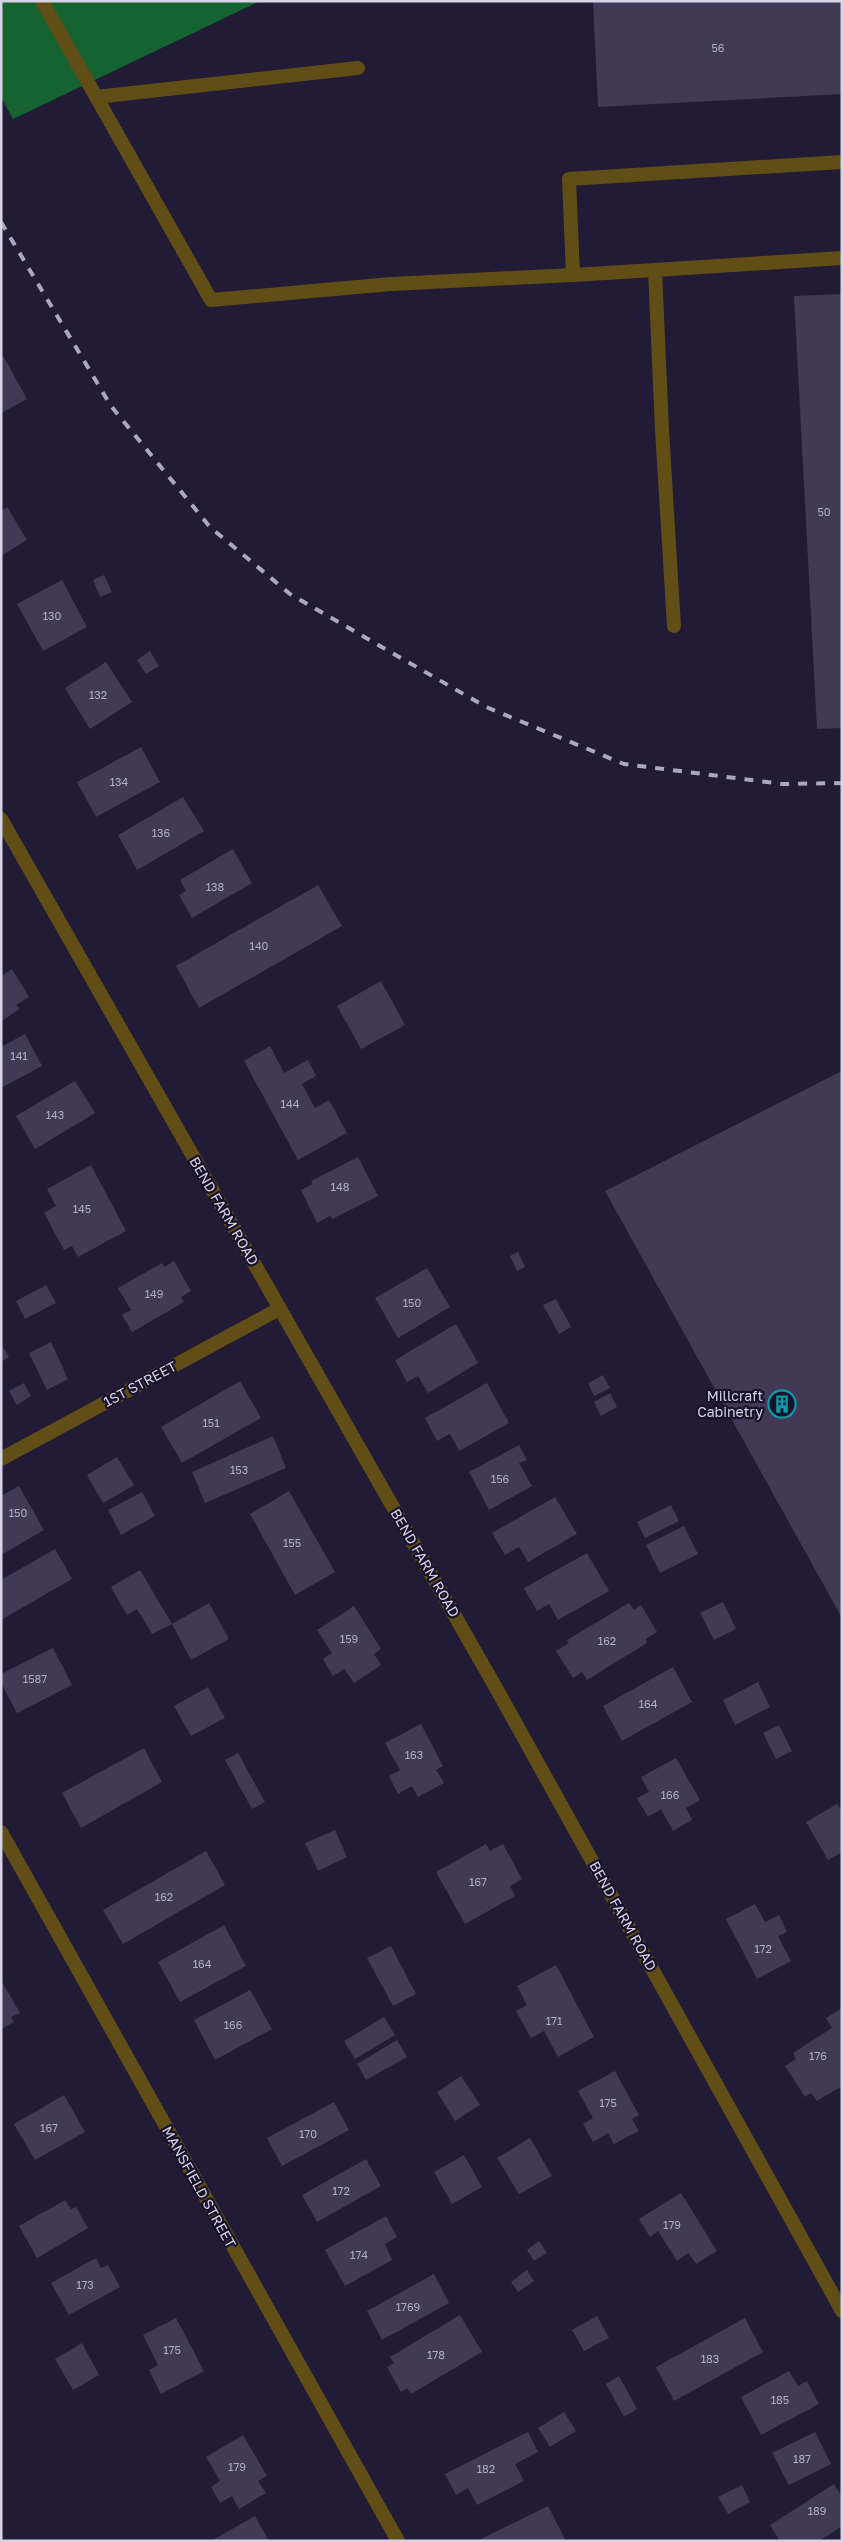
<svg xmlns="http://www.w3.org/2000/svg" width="843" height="2542" font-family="'Golos Text',sans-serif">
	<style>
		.forest { fill: #146331 }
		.building { fill: #403a57 }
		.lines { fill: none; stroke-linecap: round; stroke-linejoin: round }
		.service { stroke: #614d16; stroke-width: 14 }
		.minor { stroke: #614d16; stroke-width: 14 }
		.rail { stroke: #aca8bc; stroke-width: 4; stroke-dasharray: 9 9; stroke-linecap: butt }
		.labels { text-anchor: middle; stroke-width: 4.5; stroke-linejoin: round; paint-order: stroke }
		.number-label { font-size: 11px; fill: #b1aec2 }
		.street-label { font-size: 14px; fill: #d7d4e6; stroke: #18122a }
		.poi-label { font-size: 14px; fill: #d7d4e6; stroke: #18122a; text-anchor: end }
	</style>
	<rect width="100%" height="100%" fill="#211b35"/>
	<!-- forest -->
	<path class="forest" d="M1 1H260L13 119 1 97Z"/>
	<!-- building -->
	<g class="building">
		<path d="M593 1H842V94L598 107Z"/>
		<path d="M842 294V728L817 729 794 296Z"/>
		<path d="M1 352 27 399 1 413Z"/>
		<path d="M7 507 27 540 1 556V511Z"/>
		<path d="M104 575 112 592 100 597 93 580Z"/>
		<path d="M62 580 87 627 43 651 17 604Z"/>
		<path d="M150 651 159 666 146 674 137 660Z"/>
		<path d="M106 662 132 702 90 729 65 688Z"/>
		<path d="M141 747 160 782 96 817 77 782Z"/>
		<path d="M183 797 204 831 137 870 118 835Z"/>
		<path d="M233 849 252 883 192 918 179 895 186 891 180 880Z"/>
		<path d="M318 885 342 926 199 1008 176 966Z"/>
		<path d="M12 969 29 997 16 1005 20 1009 1 1021V971L3 975Z"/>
		<path d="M381 981 405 1025 361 1049 337 1006Z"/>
		<path d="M25 1034 42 1066 1 1088V1047Z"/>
		<path d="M270 1046 284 1073 308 1060 316 1076 302 1084 315 1108 329 1100 347 1133 298 1160 244 1061Z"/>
		<path d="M842 1071V1618L605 1191Z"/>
		<path d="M75 1081 95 1113 35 1149 16 1116Z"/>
		<path d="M358 1157 378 1196 332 1219 330 1216 317 1223 301 1190 313 1184 311 1181Z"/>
		<path d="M91 1165 126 1231 78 1257 72 1246 64 1250 44 1213 56 1206 47 1189Z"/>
		<path d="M518 1252 525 1267 517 1271 510 1256Z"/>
		<path d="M174 1261 191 1291 181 1297 184 1302 132 1332 122 1315 131 1310 118 1288 162 1263 164 1267Z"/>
		<path d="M427 1268 450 1307 398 1338 375 1298Z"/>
		<path d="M46 1285 56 1303 25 1319 16 1301Z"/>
		<path d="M556 1299 571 1327 559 1334 543 1305Z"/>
		<path d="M456 1324 478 1363 428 1393 418 1376 407 1382 395 1360Z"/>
		<path d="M51 1342 68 1379 47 1390 29 1353Z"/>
		<path d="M1 1344 9 1357 1 1362Z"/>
		<path d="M603 1375 610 1388 594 1396 588 1383Z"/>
		<path d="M240 1381 261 1418 182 1463 161 1427Z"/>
		<path d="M24 1383 31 1396 17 1405 9 1391Z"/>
		<path d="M487 1383 509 1423 459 1451 450 1434 437 1441 425 1418Z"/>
		<path d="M610 1393 617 1407 601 1416 594 1402Z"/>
		<path d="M273 1436 286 1468 205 1503 192 1472Z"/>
		<path d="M519 1445 527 1460 519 1463 532 1486 489 1510 469 1472Z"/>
		<path d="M117 1457 134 1485 103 1503 87 1475Z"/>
		<path d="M19 1486 44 1530 1 1555V1496Z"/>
		<path d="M289 1491 335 1572 295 1595 250 1514Z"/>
		<path d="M142 1492 155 1516 121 1535 108 1510Z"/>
		<path d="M555 1497 577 1534 528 1562 519 1547 505 1555 492 1533Z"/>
		<path d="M671 1505 679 1521 645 1538 637 1522Z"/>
		<path d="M684 1526 698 1554 660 1573 646 1545Z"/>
		<path d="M55 1549 72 1579 1 1620V1580Z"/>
		<path d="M587 1553 609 1591 558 1620 549 1604 537 1611 524 1588Z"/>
		<path d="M140 1570 172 1624 152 1634 137 1609 127 1615 111 1587Z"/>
		<path d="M723 1602 736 1629 714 1640 700 1613Z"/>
		<path d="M209 1603 229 1639 191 1660 172 1624Z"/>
		<path d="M629 1603 634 1610 641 1605 657 1632 646 1639 647 1643 587 1680 582 1672 573 1678 556 1651 569 1643 567 1640Z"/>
		<path d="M354 1606 381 1649 374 1654 381 1665 354 1683 344 1669 333 1676 323 1659 332 1653 317 1630Z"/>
		<path d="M53 1648 72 1685 17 1713 1 1683V1674Z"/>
		<path d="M673 1667 692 1702 622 1741 603 1706Z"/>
		<path d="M758 1682 770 1707 735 1725 723 1700Z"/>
		<path d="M208 1687 225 1718 191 1736 174 1706Z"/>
		<path d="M421 1724 443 1766 436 1770 444 1783 418 1797 412 1786 398 1794 389 1776 400 1770 385 1743Z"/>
		<path d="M779 1725 792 1751 776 1759 763 1733Z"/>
		<path d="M144 1748 162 1782 81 1828 62 1793Z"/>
		<path d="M238 1753 265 1802 252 1809 225 1760Z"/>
		<path d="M676 1758 700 1800 686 1808 692 1820 673 1831 661 1809 648 1817 637 1798 649 1792 641 1777Z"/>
		<path d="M837 1804 842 1811V1852L828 1860 806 1822Z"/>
		<path d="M335 1830 347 1857 318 1871 305 1843Z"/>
		<path d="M486 1844 490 1851 503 1844 522 1879 510 1886 515 1896 465 1924 436 1872Z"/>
		<path d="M206 1851 225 1885 123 1944 103 1910Z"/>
		<path d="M755 1904 765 1922 779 1915 787 1932 778 1936 791 1961 757 1979 726 1919Z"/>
		<path d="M224 1925 246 1966 180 2002 158 1962Z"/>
		<path d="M391 1946 416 1994 393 2006 367 1958Z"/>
		<path d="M556 1965 594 2037 558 2057 544 2031 531 2038 516 2011 527 2005 517 1986Z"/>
		<path d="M1 1980 20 2013 11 2017 14 2022 1 2029Z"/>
		<path d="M250 1990 272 2029 215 2060 194 2020Z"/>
		<path d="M842 2008V2086L817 2101 811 2093 805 2097 785 2066 796 2059 793 2053 832 2028 826 2018Z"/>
		<path d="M384 2017 395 2035 355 2059 344 2041Z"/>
		<path d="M397 2040 407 2057 366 2080 357 2064Z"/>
		<path d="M615 2071 639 2115 632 2119 639 2131 614 2144 608 2133 593 2142 583 2124 593 2118 578 2091Z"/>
		<path d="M461 2076 480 2105 455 2121 437 2092Z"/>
		<path d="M64 2095 85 2132 35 2160 14 2124Z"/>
		<path d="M334 2102 349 2130 282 2166 267 2138Z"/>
		<path d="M530 2138 552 2176 519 2194 497 2158Z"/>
		<path d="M464 2155 482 2187 452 2204 434 2172Z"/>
		<path d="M366 2159 381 2186 317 2222 302 2195Z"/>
		<path d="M681 2193 717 2251 696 2264 688 2253 677 2261 658 2231 650 2237 639 2219Z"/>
		<path d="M65 2200 71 2209 76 2207 88 2228 37 2258 19 2226Z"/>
		<path d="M386 2216 397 2237 385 2244 392 2260 345 2286 325 2250Z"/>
		<path d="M539 2241 547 2253 534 2261 527 2250Z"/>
		<path d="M96 2258 101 2268 108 2265 120 2287 69 2315 51 2283Z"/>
		<path d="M527 2270 534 2281 518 2292 511 2282Z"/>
		<path d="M434 2274 449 2303 382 2340 367 2311Z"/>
		<path d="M460 2315 482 2352 411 2394 407 2388 401 2392 387 2367 394 2363 390 2357Z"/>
		<path d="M597 2316 609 2338 584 2351 572 2330Z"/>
		<path d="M176 2318 204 2371 161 2394 149 2370 158 2365 143 2335Z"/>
		<path d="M745 2318 763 2352 674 2401 656 2367Z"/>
		<path d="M82 2343 99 2375 73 2390 55 2359Z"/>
		<path d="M789 2371 798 2386 807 2381 819 2404 761 2435 741 2397Z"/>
		<path d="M619 2376 637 2409 624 2417 606 2384Z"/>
		<path d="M564 2412 576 2431 550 2447 538 2428Z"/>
		<path d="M528 2432 538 2452 515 2464 524 2481 477 2505 468 2488 456 2495 445 2474Z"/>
		<path d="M815 2432 831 2464 789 2485 772 2453Z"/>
		<path d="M243 2435 267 2476 258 2481 266 2493 239 2509 232 2496 220 2503 211 2487 220 2481 206 2457Z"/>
		<path d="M834 2484 842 2497V2526L819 2541H780L770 2525Z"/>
		<path d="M742 2485 750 2502 728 2514 718 2497Z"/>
		<path d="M548 2506 566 2541H482L481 2539Z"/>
		<path d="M255 2516 269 2541H211Z"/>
	</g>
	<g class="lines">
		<!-- service -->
		<g class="service">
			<path d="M42 1 211 300 391 284 573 275"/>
			<path d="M96 97 358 68"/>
			<path d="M655 270 573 275 569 179 842 162"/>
			<path d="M674 626 662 430 655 270 842 258"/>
		</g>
		<!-- minor -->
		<g class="minor">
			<path d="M1 819 500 1695 842 2311"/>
			<path d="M1 1459 279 1309"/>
			<path d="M1 1832 398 2541"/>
		</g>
		<!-- rail -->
		<path class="rail" d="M1 222 111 406 210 527 290 594 486 707 624 764 783 784 842 783"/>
	</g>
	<!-- icons -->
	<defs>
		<g id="building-ring" transform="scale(1.4375)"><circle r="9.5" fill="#18122a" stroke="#0f9aa8" stroke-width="1.5"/><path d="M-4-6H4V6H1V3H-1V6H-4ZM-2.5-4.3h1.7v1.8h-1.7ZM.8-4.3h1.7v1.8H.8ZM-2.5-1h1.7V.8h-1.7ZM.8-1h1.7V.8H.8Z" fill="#0f9aa8"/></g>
	</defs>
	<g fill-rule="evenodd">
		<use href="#building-ring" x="782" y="1404"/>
	</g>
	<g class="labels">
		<!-- number labels -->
		<g class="number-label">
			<text x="718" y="52">56</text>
			<text x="824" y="516">50</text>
			<text x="52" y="620">130</text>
			<text x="98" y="699">132</text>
			<text x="119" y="786">134</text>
			<text x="161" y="837">136</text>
			<text x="215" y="891">138</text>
			<text x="259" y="950">140</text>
			<text x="19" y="1060">141</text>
			<text x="290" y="1108">144</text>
			<text x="55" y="1119">143</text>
			<text x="340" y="1191">148</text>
			<text x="82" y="1213">145</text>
			<text x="154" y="1298">149</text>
			<text x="412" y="1307">150</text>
			<text x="211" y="1427">151</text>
			<text x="239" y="1474">153</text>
			<text x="500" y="1483">156</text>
			<text x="18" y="1517">150</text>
			<text x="292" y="1547">155</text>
			<text x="349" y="1643">159</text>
			<text x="607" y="1645">162</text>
			<text x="35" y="1683">1587</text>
			<text x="648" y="1708">164</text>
			<text x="414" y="1759">163</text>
			<text x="670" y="1799">166</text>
			<text x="478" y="1886">167</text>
			<text x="164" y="1901">162</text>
			<text x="763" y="1953">172</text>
			<text x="202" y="1968">164</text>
			<text x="554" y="2025">171</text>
			<text x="233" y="2029">166</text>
			<text x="818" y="2060">176</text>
			<text x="608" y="2107">175</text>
			<text x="49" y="2132">167</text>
			<text x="308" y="2138">170</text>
			<text x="341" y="2195">172</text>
			<text x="672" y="2229">179</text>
			<text x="359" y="2259">174</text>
			<text x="85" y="2289">173</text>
			<text x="408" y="2311">1769</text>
			<text x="172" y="2354">175</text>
			<text x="436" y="2359">178</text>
			<text x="710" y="2363">183</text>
			<text x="780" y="2404">185</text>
			<text x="802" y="2463">187</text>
			<text x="237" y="2471">179</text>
			<text x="486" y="2473">182</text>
			<text x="817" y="2515">189</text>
		</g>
		<!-- street labels -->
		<g class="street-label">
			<text transform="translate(224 1211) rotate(60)" y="5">BEND FARM ROAD</text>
			<text transform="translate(140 1384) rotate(-28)" y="5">1ST STREET</text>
			<text transform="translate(425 1563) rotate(60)" y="5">BEND FARM ROAD</text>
			<text transform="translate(623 1916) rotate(61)" y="5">BEND FARM ROAD</text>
			<text transform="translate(199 2187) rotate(61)" y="5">MANSFIELD STREET</text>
		</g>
		<!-- poi labels -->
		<g class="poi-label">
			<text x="763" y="1401">Millcraft<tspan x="763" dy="16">Cabinetry</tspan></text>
		</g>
	</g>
	<!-- border -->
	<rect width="843" height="2542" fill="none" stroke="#d7d4e6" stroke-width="5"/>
</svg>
